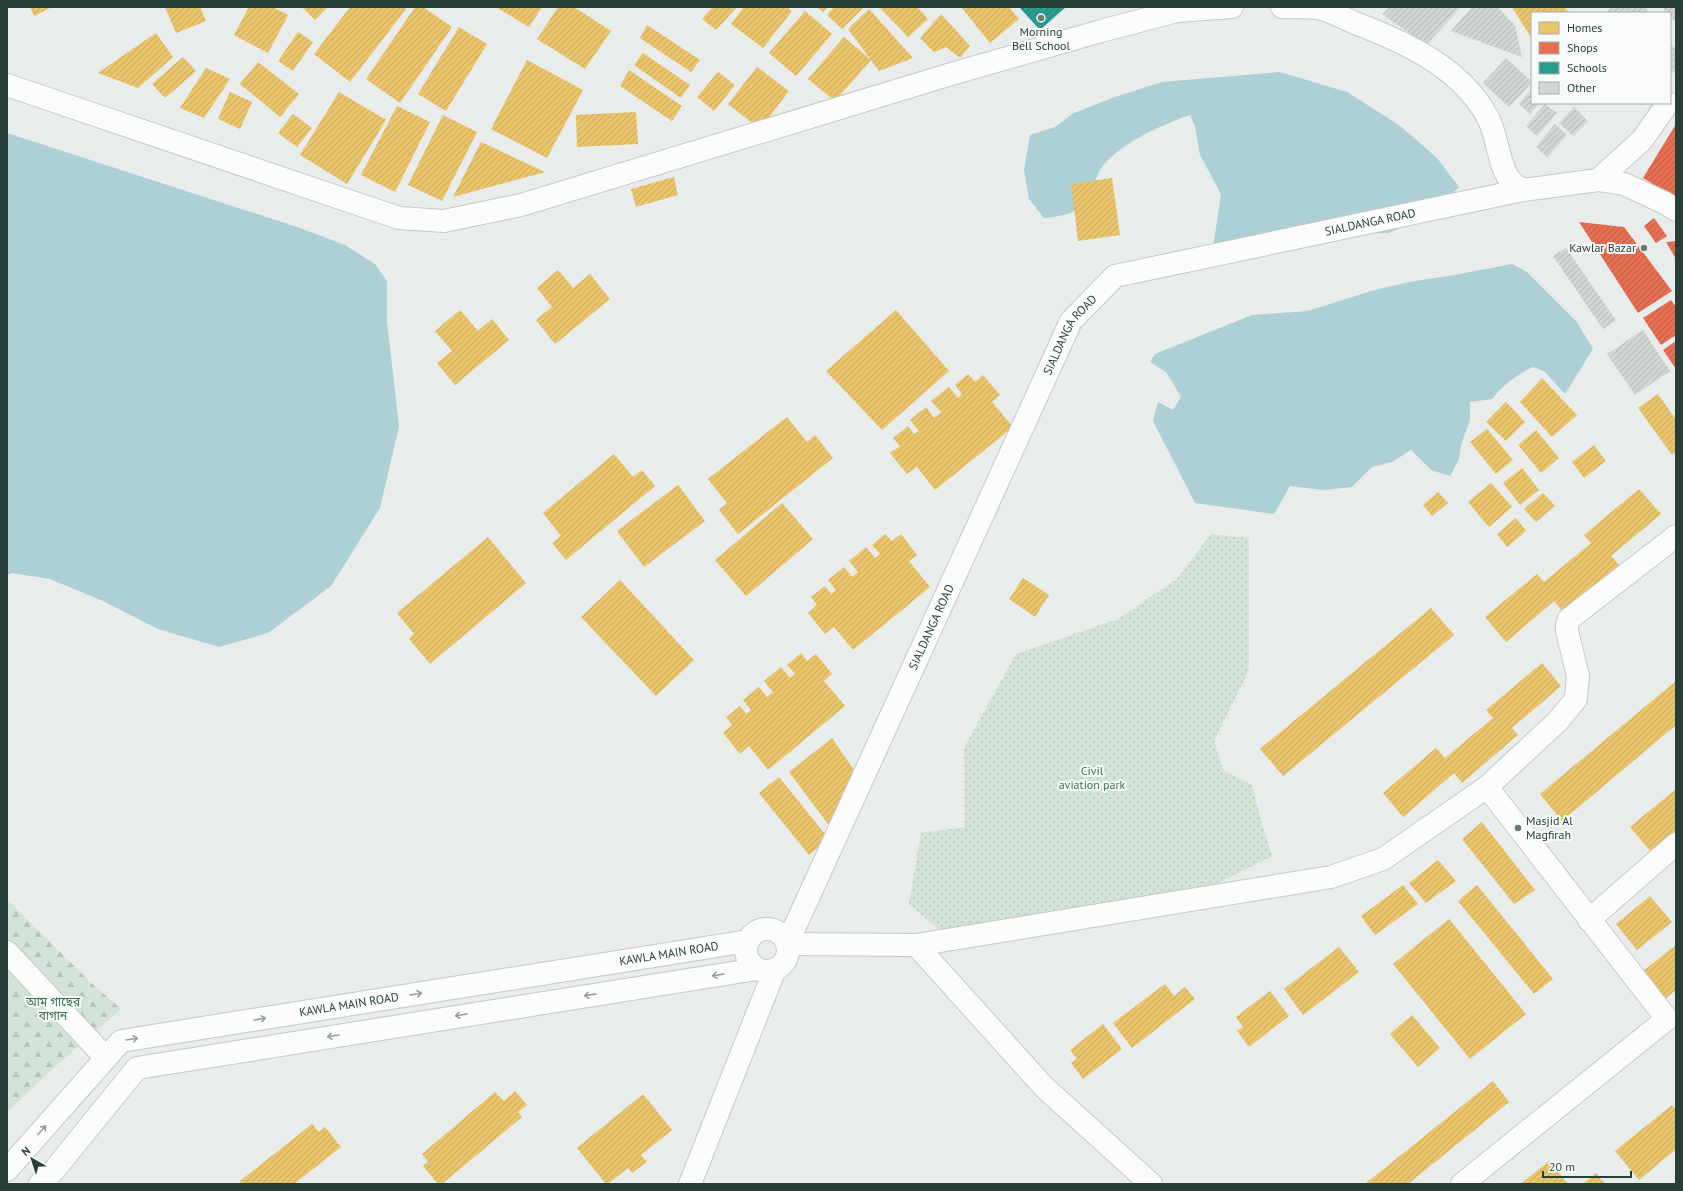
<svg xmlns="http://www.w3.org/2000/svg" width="1683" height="1191" font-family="'PT Sans','Noto Sans Bengali',sans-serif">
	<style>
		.forest { fill: url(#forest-firs) }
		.park { fill: url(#park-dots) }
		.water { fill: #adcfd6 }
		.homes { fill: url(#homes-hatch) }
		.shops { fill: url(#shops-hatch) }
		.schools { fill: url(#schools-hatch) }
		.building { fill: url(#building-hatch) }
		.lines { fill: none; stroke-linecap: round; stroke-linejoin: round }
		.minor-casing { stroke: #c5c9c7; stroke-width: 24 }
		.minor { stroke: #fcfcfc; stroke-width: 22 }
		.oneway { stroke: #929e9a }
		.poi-dot { fill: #6b7c77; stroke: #f7faf9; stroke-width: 1.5 }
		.labels { text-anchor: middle; stroke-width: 4; stroke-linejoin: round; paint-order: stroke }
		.poi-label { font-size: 12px; fill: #273f39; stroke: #f7faf9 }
		.street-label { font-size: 12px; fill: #273f39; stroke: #f7faf9 }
		.park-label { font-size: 12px; fill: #34724e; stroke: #f7faf9 }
	</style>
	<defs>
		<pattern id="forest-firs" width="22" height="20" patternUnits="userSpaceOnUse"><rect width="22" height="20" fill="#d3e3d8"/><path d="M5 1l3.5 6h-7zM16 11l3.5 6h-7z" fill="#b5c4ba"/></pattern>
		<pattern id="park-dots" width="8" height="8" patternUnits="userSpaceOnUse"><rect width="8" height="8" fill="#d3e3d8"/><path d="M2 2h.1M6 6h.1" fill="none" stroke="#b5c4ba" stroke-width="1.8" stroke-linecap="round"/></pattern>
		<pattern id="homes-hatch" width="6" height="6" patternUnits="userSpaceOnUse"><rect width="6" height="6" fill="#e9c46a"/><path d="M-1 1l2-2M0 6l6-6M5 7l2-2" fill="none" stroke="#c8a95d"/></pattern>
		<pattern id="shops-hatch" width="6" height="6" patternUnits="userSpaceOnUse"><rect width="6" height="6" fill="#e76f51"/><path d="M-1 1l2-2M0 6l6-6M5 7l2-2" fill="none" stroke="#bb5d44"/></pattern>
		<pattern id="schools-hatch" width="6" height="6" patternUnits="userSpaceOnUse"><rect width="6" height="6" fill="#2a9d8f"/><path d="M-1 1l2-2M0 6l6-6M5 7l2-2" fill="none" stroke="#248176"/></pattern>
		<pattern id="building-hatch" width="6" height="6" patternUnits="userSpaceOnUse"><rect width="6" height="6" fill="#d1d5d3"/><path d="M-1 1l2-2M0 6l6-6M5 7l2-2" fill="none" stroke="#b3b8b6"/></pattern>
	</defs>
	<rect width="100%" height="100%" fill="#e8ecea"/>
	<!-- forest -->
	<path class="forest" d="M7 899 89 981 121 1009 47 1074 7 1112Z"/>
	<!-- park -->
	<path class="park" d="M1211 534 1249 538V670L1214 741 1223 770 1252 785 1261 820 1272 856 1206 889 940 930 909 904 921 833 965 827 964 748 1016 654 1118 619 1177 579Z"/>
	<!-- water -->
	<g class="water">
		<path d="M1280 72 1347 92 1399 125 1437 158 1459 187 1434 212 1389 233 1332 234 1213 248 1221 194 1200 155 1195 126 1190 115C1160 126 1127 140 1105 163 1101 167 1098 174 1096 179 1079 210 1081 214 1044 218L1029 199 1024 169 1030 135 1055 127 1072 114 1112 98 1162 82Z"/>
		<path d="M7 133 300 228 345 245 375 264 387 281V322L399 426 380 508 331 586 268 633 219 647 158 629 103 601 50 579 12 573 7 575Z"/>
		<path d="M1512 264 1527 272 1577 322 1593 349 1565 394 1544 371 1533 367C1517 374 1503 385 1492 399L1470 402V420L1461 445 1459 459 1450 476 1431 470 1411 450 1392 462 1372 467 1352 487 1323 490 1290 486 1274 514 1195 503 1153 421 1158 402 1173 410 1181 397 1166 372 1150 362 1155 354 1252 315 1308 311 1371 291 1409 282 1455 275Z"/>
	</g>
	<!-- homes -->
	<g class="homes">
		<path d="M30 7H52L34 16Z"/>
		<path d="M165 7H200L206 21 176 33Z"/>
		<path d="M249 7H273L288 15 268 53 234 35Z"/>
		<path d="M302 7H328L315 20Z"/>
		<path d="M350 7H403L406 9 350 82 314 54Z"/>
		<path d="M415 7H423L452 27 400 103 366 79Z"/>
		<path d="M496 7H542L529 27Z"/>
		<path d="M558 7H574L611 31 585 69 537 39Z"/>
		<path d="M713 7H737L716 30 702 19Z"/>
		<path d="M744 7H787L792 11 763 48 731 24Z"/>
		<path d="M817 7H828L823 12Z"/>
		<path d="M834 7H864L842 29 827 15Z"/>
		<path d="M879 7H917L928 19 908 37Z"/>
		<path d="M961 7H1009L1019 19 990 43Z"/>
		<path d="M1512 7H1565L1568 12 1532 13V34L1530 36Z"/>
		<path d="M869 9 913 58 879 71 848 29Z"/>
		<path d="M805 11 832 34 796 76 769 53Z"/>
		<path d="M941 14 970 46 960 58 946 47 934 52 920 38Z"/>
		<path d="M647 25 700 60 691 72 640 38Z"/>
		<path d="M459 27 487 44 446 111 418 94Z"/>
		<path d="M298 32 313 42 293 71 278 61Z"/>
		<path d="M156 33 173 57 138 88 98 73Z"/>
		<path d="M844 37 871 60 835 101 808 79Z"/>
		<path d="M643 53 690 85 681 98 634 65Z"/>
		<path d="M183 57 196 71 165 98 152 84Z"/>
		<path d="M527 60 583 90 547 158 491 129Z"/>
		<path d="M258 62 299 94 280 117 240 84Z"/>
		<path d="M757 67 789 91 760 129 728 104Z"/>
		<path d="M206 68 230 79 204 118 180 108Z"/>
		<path d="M629 70 682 106 672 121 620 86Z"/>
		<path d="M718 72 735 85 714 111 697 97Z"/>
		<path d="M230 92 252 102 240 129 218 119Z"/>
		<path d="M339 92 386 120 347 184 300 155Z"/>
		<path d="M397 106 430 122 395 192 361 175Z"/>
		<path d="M636 112 638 144 577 147 576 115Z"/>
		<path d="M293 114 312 128 297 147 278 133Z"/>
		<path d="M443 115 477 132 442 201 408 185Z"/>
		<path d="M481 142 545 172 453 197Z"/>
		<path d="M674 177 678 195 636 207 631 189Z"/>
		<path d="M1112 178 1120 235 1078 241 1071 184Z"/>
		<path d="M558 270 573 288 590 274 610 299 555 344 536 320 552 307 537 288Z"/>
		<path d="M460 310 478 331 492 319 509 340 455 385 437 363 452 351 435 331Z"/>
		<path d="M896 310 949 371 882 430 826 371Z"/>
		<path d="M968 374 975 382 983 375 1000 395 992 402 1013 427 935 490 917 467 907 474 890 453 900 446 893 438 908 426 914 434 919 431 910 420 926 407 934 418 941 412 931 401 949 387 958 398 962 394 955 385Z"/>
		<path d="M1542 378 1577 415 1552 437 1520 402Z"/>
		<path d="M1658 394 1676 420V452L1672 455 1638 408Z"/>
		<path d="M1506 402 1525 422 1506 441 1486 422Z"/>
		<path d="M787 417 807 442 815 435 833 458 738 534 719 510 727 503 708 479Z"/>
		<path d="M1487 429 1513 460 1496 474 1470 442Z"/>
		<path d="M1536 430 1559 458 1541 473 1518 445Z"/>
		<path d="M1594 445 1606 461 1584 478 1572 462Z"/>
		<path d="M614 454 633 477 642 470 655 486 566 560 552 543 561 536 543 513Z"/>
		<path d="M1522 468 1539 490 1520 505 1503 483Z"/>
		<path d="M1491 483 1512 507 1489 527 1468 502Z"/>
		<path d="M678 485 705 521 644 567 617 531Z"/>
		<path d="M1639 489 1661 514 1611 556 1619 565 1563 612 1554 601 1506 642 1485 617 1537 574 1544 582 1591 543 1584 535Z"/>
		<path d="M1438 492 1448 503 1432 516 1423 505Z"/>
		<path d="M1543 493 1555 506 1536 522 1524 509Z"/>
		<path d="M782 503 813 539 746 596 715 560Z"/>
		<path d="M1516 518 1526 531 1507 547 1497 534Z"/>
		<path d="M885 534 892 541 901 534 917 555 909 561 930 587 853 650 834 627 825 634 808 613 817 605 811 597 825 586 831 594 836 590 828 580 844 567 852 577 858 572 849 561 866 547 875 558 880 554 872 545Z"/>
		<path d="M488 537 526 583 430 664 409 639 414 634 397 613Z"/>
		<path d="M1023 578 1049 595 1035 617 1009 599Z"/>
		<path d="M620 580 694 660 656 696 581 617Z"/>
		<path d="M1431 608 1454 635 1283 776 1260 749Z"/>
		<path d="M801 653 807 661 816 654 832 674 824 681 845 706 768 770 749 746 740 754 723 733 732 725 726 717 740 706 746 714 751 710 743 700 759 687 767 697 773 692 764 681 781 667 790 678 795 674 787 665Z"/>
		<path d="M1542 663 1561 686 1512 728 1518 735 1462 783 1454 773 1403 817 1383 793 1436 748 1445 758 1493 718 1486 710Z"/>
		<path d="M1676 681V725L1562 821 1540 794Z"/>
		<path d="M832 738 856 773 828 824 789 772Z"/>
		<path d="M779 777 829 839 809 855 759 793Z"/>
		<path d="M1676 789V832L1651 852 1630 827Z"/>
		<path d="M1482 822 1535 890 1514 904 1462 839Z"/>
		<path d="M1438 860 1456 881 1426 903 1409 883Z"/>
		<path d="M1403 885 1418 904 1375 935 1361 916Z"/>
		<path d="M1477 885 1553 979 1534 994 1458 901Z"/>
		<path d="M1650 896 1672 922 1637 950 1616 924Z"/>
		<path d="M1449 919 1526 1014 1470 1059 1393 964Z"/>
		<path d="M1676 945V990L1665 999 1642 972Z"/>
		<path d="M1339 947 1359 972 1303 1015 1284 989Z"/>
		<path d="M1165 984 1174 996 1185 987 1195 999 1132 1048 1113 1023Z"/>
		<path d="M1270 991 1289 1016 1249 1047 1237 1031 1243 1027 1236 1017Z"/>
		<path d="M1412 1015 1440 1048 1418 1067 1390 1034Z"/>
		<path d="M1103 1024 1122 1049 1083 1079 1071 1063 1077 1059 1070 1050Z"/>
		<path d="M1493 1081 1509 1102 1408 1184H1365Z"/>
		<path d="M515 1091 527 1105 518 1112 522 1117 442 1184H438L423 1166 428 1162 422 1154 495 1092 504 1101Z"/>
		<path d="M643 1094 672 1130 641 1155 647 1162 632 1173 628 1168 608 1184H606L577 1148Z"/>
		<path d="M1672 1105 1676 1110V1149L1639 1180 1615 1151Z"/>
		<path d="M312 1124 319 1132 325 1127 341 1147 294 1184H242L240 1181Z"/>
		<path d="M1549 1161 1568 1184H1521Z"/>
		<path d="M1596 1173 1605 1184H1583Z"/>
	</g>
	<!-- shops -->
	<g class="shops">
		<path d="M1676 124V198L1643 178Z"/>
		<path d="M1654 218 1667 236 1656 243 1644 226Z"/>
		<path d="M1579 222 1624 227 1672 291 1638 313Z"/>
		<path d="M1676 241V259L1666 242Z"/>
		<path d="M1671 300 1676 307V335L1661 345 1643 318Z"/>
		<path d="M1676 341V369L1663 350Z"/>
	</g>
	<!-- schools -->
	<path class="schools" d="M1019 7H1066L1040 30Z"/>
	<!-- building -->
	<g class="building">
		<path d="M1389 7H1461L1426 45 1382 14Z"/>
		<path d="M1472 7H1498L1515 26 1522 57 1451 31Z"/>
		<path d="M1613 7H1645L1649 13H1605Z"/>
		<path d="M1662 7H1676V19L1673 20 1670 17V13H1667Z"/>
		<path d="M1670 42 1676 50V70L1670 75Z"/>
		<path d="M1506 58 1532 82 1509 107 1483 83Z"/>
		<path d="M1532 88V103H1540L1530 114 1519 104Z"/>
		<path d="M1545 104 1557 113 1537 136 1526 126Z"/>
		<path d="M1574 107 1588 121 1573 136 1559 123Z"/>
		<path d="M1555 124 1567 135 1547 157 1536 147Z"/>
		<path d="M1566 248 1616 320 1603 329 1553 256Z"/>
		<path d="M1643 330 1670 371 1635 395 1607 354Z"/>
	</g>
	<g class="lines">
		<!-- minor casing -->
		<g class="minor-casing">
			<g id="minor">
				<path d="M1282 7C1294 8 1310 6 1322 9 1333 12 1344 18 1355 23 1405 42 1460 67 1487 116 1498 134 1498 167 1511 181 1514 185 1519 187 1523 190"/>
				<path d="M7 85 399 218 444 221 521 205 948 75 1101 31 1177 11 1232 7"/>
				<path d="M1598 180 1624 184 1665 203 1676 210"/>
				<path d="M1589 920 1676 844"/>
				<circle cx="767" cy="950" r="21"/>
				<path d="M916 945 1331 877 1383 859 1487 787 1558 721 1576 699 1578 676 1567 631V625L1569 619 1676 536"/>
				<path d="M7 952 106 1058"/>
				<path id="s1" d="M7 1170 121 1041 748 941"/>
				<path d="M40 1184 55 1169 137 1068 757 969"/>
				<path d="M690 1184 775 969"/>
				<path id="s2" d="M1151 1184 1044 1087 916 945 787 944 1071 321 1115 276 1523 190 1598 180 1642 140 1668 103"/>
				<path d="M1462 1184 1667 1019 1487 787"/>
			</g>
		</g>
		<!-- minor -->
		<use href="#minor" class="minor"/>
	</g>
	<!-- one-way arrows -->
	<defs><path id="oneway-shaft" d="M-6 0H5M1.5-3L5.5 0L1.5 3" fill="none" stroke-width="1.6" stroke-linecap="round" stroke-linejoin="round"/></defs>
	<g class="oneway">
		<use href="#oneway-shaft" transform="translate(718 975) rotate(171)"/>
		<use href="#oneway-shaft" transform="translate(416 994) rotate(-9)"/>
		<use href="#oneway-shaft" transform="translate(590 995) rotate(171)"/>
		<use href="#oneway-shaft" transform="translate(461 1015) rotate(171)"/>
		<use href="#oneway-shaft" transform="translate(260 1019) rotate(-9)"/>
		<use href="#oneway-shaft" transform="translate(333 1036) rotate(171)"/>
		<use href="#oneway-shaft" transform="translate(132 1039) rotate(-9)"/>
		<use href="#oneway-shaft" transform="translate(42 1130) rotate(-48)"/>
	</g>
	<!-- markers -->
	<g class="poi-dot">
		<circle cx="1041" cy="18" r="4"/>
		<circle cx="1644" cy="248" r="4"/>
		<circle cx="1518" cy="828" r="4"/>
	</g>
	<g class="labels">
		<!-- poi labels -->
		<g class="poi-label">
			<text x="1041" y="36">Morning<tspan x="1041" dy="14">Bell School</tspan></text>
			<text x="1636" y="252" text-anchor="end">Kawlar Bazar</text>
			<text x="1526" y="825" text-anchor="start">Masjid Al<tspan x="1526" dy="14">Magfirah</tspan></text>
		</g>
		<!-- street labels -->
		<g class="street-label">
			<text dy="4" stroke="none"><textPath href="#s2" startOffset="1473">SIALDANGA ROAD</textPath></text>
			<text dy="4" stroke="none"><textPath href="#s2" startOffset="1137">SIALDANGA ROAD</textPath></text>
			<text dy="4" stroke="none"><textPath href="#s2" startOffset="813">SIALDANGA ROAD</textPath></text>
			<text dy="4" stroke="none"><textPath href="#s1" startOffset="727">KAWLA MAIN ROAD</textPath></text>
			<text dy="4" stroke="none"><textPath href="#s1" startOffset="403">KAWLA MAIN ROAD</textPath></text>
		</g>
		<!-- park labels -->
		<g class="park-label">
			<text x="1092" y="775">Civil<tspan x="1092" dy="14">aviation park</tspan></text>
			<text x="53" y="1006">আম গাছের<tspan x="53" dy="14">বাগান</tspan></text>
		</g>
	</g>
	<!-- border -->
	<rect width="1683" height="1191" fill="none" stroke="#273f39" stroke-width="16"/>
	<!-- legend -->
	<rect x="1531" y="12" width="140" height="92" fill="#f7faf9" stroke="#a4afac"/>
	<rect x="1539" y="22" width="20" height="12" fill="#e9c46a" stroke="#a4afac"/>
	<text x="1567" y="32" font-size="12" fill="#273f39">Homes</text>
	<rect x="1539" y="42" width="20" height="12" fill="#e76f51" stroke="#a4afac"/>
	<text x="1567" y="52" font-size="12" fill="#273f39">Shops</text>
	<rect x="1539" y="62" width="20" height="12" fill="#2a9d8f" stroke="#a4afac"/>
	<text x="1567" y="72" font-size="12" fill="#273f39">Schools</text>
	<rect x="1539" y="82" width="20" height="12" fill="#d1d5d3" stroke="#a4afac"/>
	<text x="1567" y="92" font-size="12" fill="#273f39">Other</text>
	<!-- north arrow -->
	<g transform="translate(32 1159) rotate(321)" stroke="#f7faf9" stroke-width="3" paint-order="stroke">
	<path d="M0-3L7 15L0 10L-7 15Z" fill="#273f39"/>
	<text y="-6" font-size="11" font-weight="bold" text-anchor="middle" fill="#273f39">N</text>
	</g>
	<!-- scale -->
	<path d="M1543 1171v6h88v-6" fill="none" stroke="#273f39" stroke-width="2"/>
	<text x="1549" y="1171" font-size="12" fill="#273f39" stroke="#f7faf9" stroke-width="3" paint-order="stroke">20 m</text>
</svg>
